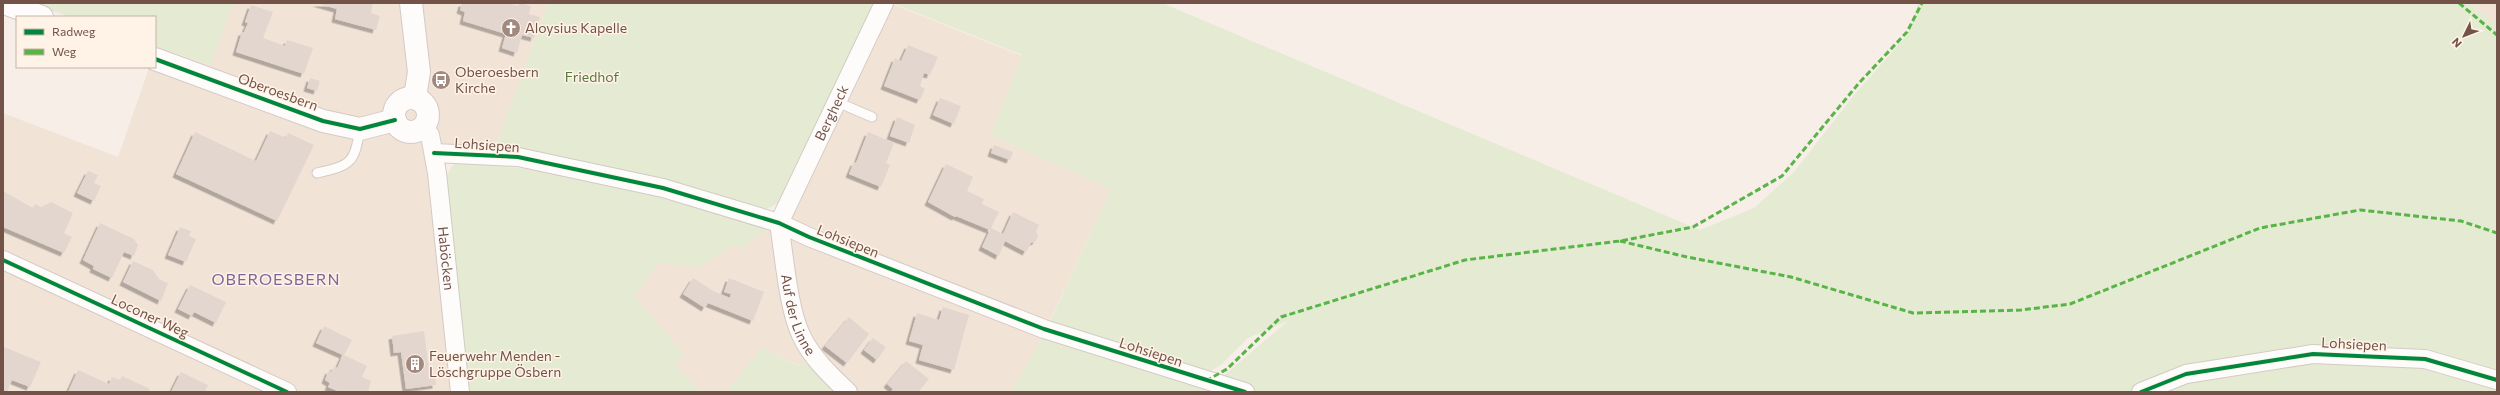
<svg xmlns="http://www.w3.org/2000/svg" width="2500" height="395" font-family="Commissioner,sans-serif">
	<style>
		.residential { fill: #f2e3d7 }
		.green { fill: #e4ebd2 }
		.building { fill: #e2d6cf; filter: url(#shadow) }
		.lines { fill: none; stroke-linecap: round; stroke-linejoin: round }
		.service-casing { stroke: #d4cac5; stroke-width: 11 }
		.minor-casing { stroke: #d4cac5; stroke-width: 20 }
		.tertiary-casing { stroke: #d4cac5; stroke-width: 24 }
		.service { stroke: #fefcfb; stroke-width: 9 }
		.minor { stroke: #fefcfb; stroke-width: 18 }
		.tertiary { stroke: #fefcfb; stroke-width: 22 }
		.quiet { stroke: #59b447; stroke-width: 3; stroke-dasharray: 6 3; stroke-linecap: butt }
		.cycleway-casing { stroke: #fff3e7; stroke-width: 6 }
		.cycleway { stroke: #00873e; stroke-width: 4 }
		.labels { text-anchor: middle; stroke-width: 3; stroke-linejoin: round; paint-order: stroke }
		.poi-label { font-size: 14px; fill: #735248; stroke: #fff3e7; text-anchor: start }
		.park-label { font-size: 14px; fill: #597941; stroke: #fff3e7 }
		.street-label { font-size: 14px; fill: #735248; stroke: #fff3e7 }
		.quarter-label { font-size: 16px; letter-spacing: 1px; fill: #7f6497; stroke: #fff3e7 }
	</style>
	<defs>
		<filter id="shadow"><feDropShadow dx="-3.5" dy="3.5" stdDeviation="0" flood-color="#0004"/></filter>
	</defs>
	<rect width="100%" height="100%" fill="#f6eee7"/>
	<!-- residential -->
	<g class="residential">
		<path d="M233 3H548L496 146 427 148 455 392H3V113L118 157 156 48 211 65Z"/>
		<path d="M2469 3H2497V24Z"/>
		<path d="M892 4 1022 56 992 135 1111 189 1042 338 1011 392H837L807 359 800 366 762 348 726 392H702L674 366 685 355 634 297 658 263 699 267 735 244 769 228Z"/>
	</g>
	<!-- green -->
	<g class="green">
		<path d="M30 3H233L211 65 155 47V17H70Z"/>
		<path d="M548 3H873L846 66 781 202 764 210 625 173 496 146Z"/>
		<path d="M892 3H1162L1700 230 1754 208 1794 172 1854 95 1908 34 1918 3H2469L2497 24V392H1256L1221 378 1288 321 1248 338 1221 365 1207 373 1049 324 1111 189 991 135 1022 55Z"/>
		<path d="M465 161 534 170 648 194 769 228 742 248 735 244 699 267 658 263 634 297 685 355 674 366 702 392H470L445 178 453 165Z"/>
		<path d="M1042 338 1215 392H1011Z"/>
		<path d="M762 348 799 366 807 359 837 392H726Z"/>
	</g>
	<!-- building -->
	<g class="building">
		<path d="M316 3H373L371 13 380 16 376 30 335 19 337 9Z"/>
		<path d="M462 3H508L518 6 520 3 531 6 529 14 540 17 534 38 522 35 517 53 502 48 506 34 463 21 465 12 460 10Z"/>
		<path d="M251 5 273 12 263 38 285 46 287 40 313 48 304 74 236 52 242 32H244L248 23 245 22Z"/>
		<path d="M908 45 938 57 930 75 924 73 920 86 925 89 920 100 884 86 895 58 901 61Z"/>
		<path d="M310 78 320 81 317 91 307 88Z"/>
		<path d="M940 98 961 106 954 124 933 115Z"/>
		<path d="M897 117 915 125 909 143 890 136Z"/>
		<path d="M270 131 286 138 288 133 314 145 277 221 176 174 195 132 256 161Z"/>
		<path d="M868 132 894 143 886 163 890 165 881 187 849 174 854 162 856 163Z"/>
		<path d="M994 145 1013 152 1010 160 991 153Z"/>
		<path d="M946 164 973 177 967 191 984 199 982 204 999 212 991 228 1003 234 1013 212 1039 225 1036 231 1038 237 1036 241 1031 243 1026 252 1005 241 999 256 982 247 990 230 956 216 955 217 928 202Z"/>
		<path d="M88 171 98 175 94 183 101 186 94 201 77 193Z"/>
		<path d="M3 191 33 208 35 204 41 207 51 202 73 213 64 233 72 237 64 253 3 227Z"/>
		<path d="M100 223 134 239 138 245 134 256 124 252 112 278 93 269 94 266 83 260Z"/>
		<path d="M180 227 191 231 189 236 196 239 186 262 168 255Z"/>
		<path d="M133 261 153 270 159 279 168 283 161 301 123 282Z"/>
		<path d="M693 278 715 292 730 298 731 294 724 292 729 278 764 292 753 321 708 303 705 308 683 294Z"/>
		<path d="M190 285 226 302 216 323 194 312 192 316 178 309Z"/>
		<path d="M943 307 969 315 954 370 919 360 923 345 909 341 917 313 939 320Z"/>
		<path d="M849 317 869 334 847 363 825 346Z"/>
		<path d="M324 326 352 340 344 355 367 366 362 377 371 381 368 392H340L328 387 330 383 325 380 329 370 332 372 334 366 337 368 343 355 316 343Z"/>
		<path d="M424 331 430 376 435 375 436 385 406 389 401 352 394 353 392 336Z"/>
		<path d="M873 338 886 347 877 360 864 350Z"/>
		<path d="M4 347 41 362 30 387 12 380 7 392H3Z"/>
		<path d="M906 361 929 379 918 392H891L893 389 887 384Z"/>
		<path d="M78 370 109 384 112 377 120 380 122 376 150 389 148 392H68Z"/>
		<path d="M181 372 208 385 205 392H171Z"/>
	</g>
	<g class="lines">
		<!-- service casing -->
		<g class="service-casing">
			<g id="service">
				<path d="M837 102 872 117"/>
				<path d="M317 173C351 165 354 164 360 129"/>
			</g>
		</g>
		<!-- minor casing -->
		<g class="minor-casing">
			<g id="minor">
				<path id="s1" d="M423 127 430 135 437 173 460 392"/>
				<path d="M434 153 518 157 663 188 779 223 809 237 1044 329 1245 392"/>
				<path id="s2" d="M779 223 884 3"/>
				<path id="s3" d="M779 223C784 254 788 308 801 335 811 357 830 375 848 392"/>
				<path d="M3 260 287 392"/>
				<path d="M2141 392 2186 374 2313 354 2425 359 2497 380"/>
			</g>
		</g>
		<!-- tertiary casing -->
		<g class="tertiary-casing">
			<g id="tertiary">
				<path d="M4 3 42 17"/>
				<path d="M411 3 419 72 415 97"/>
				<path d="M155 59 323 121 360 129 395 120"/>
				<circle cx="411" cy="115" r="17"/>
			</g>
		</g>
		<!-- service -->
		<use href="#service" class="service"/>
		<!-- minor -->
		<use href="#minor" class="minor"/>
		<!-- tertiary -->
		<use href="#tertiary" class="tertiary"/>
		<!-- quiet -->
		<g class="quiet">
			<path d="M2459 3 2497 35"/>
			<path d="M1620 241 1687 257 1791 277 1913 313 2021 310 2070 304 2260 228 2360 210 2461 221 2497 233"/>
			<path d="M1206 381 1227 369 1281 317 1465 260 1620 241 1693 227 1782 176 1859 83 1907 32 1922 3"/>
		</g>
		<!-- cycleway casing -->
		<g class="cycleway-casing">
			<g id="cycleway">
				<path d="M155 59 323 121 360 129 395 120"/>
				<path d="M434 153 518 157 663 188 779 223 809 237 1044 329 1245 392"/>
				<path d="M3 260 287 392"/>
				<path d="M2141 392 2186 374 2313 354 2425 359 2497 380"/>
			</g>
		</g>
		<!-- cycleway -->
		<use href="#cycleway" class="cycleway"/>
	</g>
	<!-- icons -->
	<defs>
		<g id="church-disc" transform="scale(1)"><circle r="9.5" fill="#a18980" stroke="#fff3e7"/><path d="M-1.2-6h2.4v3.5h3.3v2.4h-3.3V6h-2.4V-.1h-3.3v-2.4h3.3Z" fill="#fff"/></g>
		<g id="bus-disc" transform="scale(1)"><circle r="9.5" fill="#a18980" stroke="#fff3e7"/><path d="M-5-6H5V4H4V6H2V4H-2V6H-4V4H-5ZM-3.5-4V0h7V-4ZM-3.5 1.2v1.5H-2V1.2ZM2 1.2v1.5H3.5V1.2Z" fill="#fff"/></g>
		<g id="building-disc" transform="scale(1)"><circle r="9.5" fill="#a18980" stroke="#fff3e7"/><path d="M-4-6H4V6H1V3H-1V6H-4ZM-2.5-4.3h1.7v1.8h-1.7ZM.8-4.3h1.7v1.8H.8ZM-2.5-1h1.7V.8h-1.7ZM.8-1h1.7V.8H.8Z" fill="#fff"/></g>
	</defs>
	<g fill-rule="evenodd">
		<use href="#church-disc" x="511" y="28"/>
		<use href="#bus-disc" x="441" y="80"/>
		<use href="#building-disc" x="415" y="364"/>
	</g>
	<g class="labels">
		<!-- poi labels -->
		<g class="poi-label">
			<text x="525" y="33">Aloysius Kapelle</text>
			<text x="455" y="77">Oberoesbern<tspan x="455" dy="16">Kirche</tspan></text>
			<text x="429" y="361">Feuerwehr Menden -<tspan x="429" dy="16">Löschgruppe Ösbern</tspan></text>
		</g>
		<!-- park labels -->
		<g class="park-label">
			<text x="592" y="82">Friedhof</text>
		</g>
		<!-- street labels -->
		<g class="street-label">
			<text transform="translate(278 92) rotate(20)" y="5">Oberoesbern</text>
			<text dy="5" stroke="none"><textPath href="#s2" startOffset="122">Bergheck</textPath></text>
			<text transform="translate(487 145) rotate(4)" y="5">Lohsiepen</text>
			<text transform="translate(848 241) rotate(22)" y="5">Lohsiepen</text>
			<text dy="5" stroke="none"><textPath href="#s1" startOffset="135">Haböcken</textPath></text>
			<text dy="5" stroke="none"><textPath href="#s3" startOffset="94">Auf der Linne</textPath></text>
			<text transform="translate(150 316) rotate(25)" y="5">Loconer Weg</text>
			<text transform="translate(2354 344) rotate(3)" y="5">Lohsiepen</text>
			<text transform="translate(1151 352) rotate(18)" y="5">Lohsiepen</text>
		</g>
		<!-- quarter labels -->
		<g class="quarter-label">
			<text x="276" y="285">OBEROESBERN</text>
		</g>
	</g>
	<!-- border -->
	<rect width="2500" height="395" fill="none" stroke="#735248" stroke-width="8"/>
	<!-- legend -->
	<rect x="16" y="16" width="140" height="52" fill="#fff3e7" stroke="#c7b3a7"/>
	<rect x="24" y="29" width="20" height="6" fill="#00873e" stroke="#c7b3a7"/>
	<text x="52" y="36" font-size="12" fill="#735248">Radweg</text>
	<rect x="24" y="49" width="20" height="6" fill="#59b447" stroke="#c7b3a7"/>
	<text x="52" y="56" font-size="12" fill="#735248">Weg</text>
	<!-- north arrow -->
	<g transform="translate(2464 36) rotate(227)" stroke="#fff3e7" stroke-width="3" paint-order="stroke">
	<path d="M0-3L7 15L0 10L-7 15Z" fill="#735248"/>
	<text y="-6" font-size="11" font-weight="bold" text-anchor="middle" fill="#735248">N</text>
	</g>
</svg>
